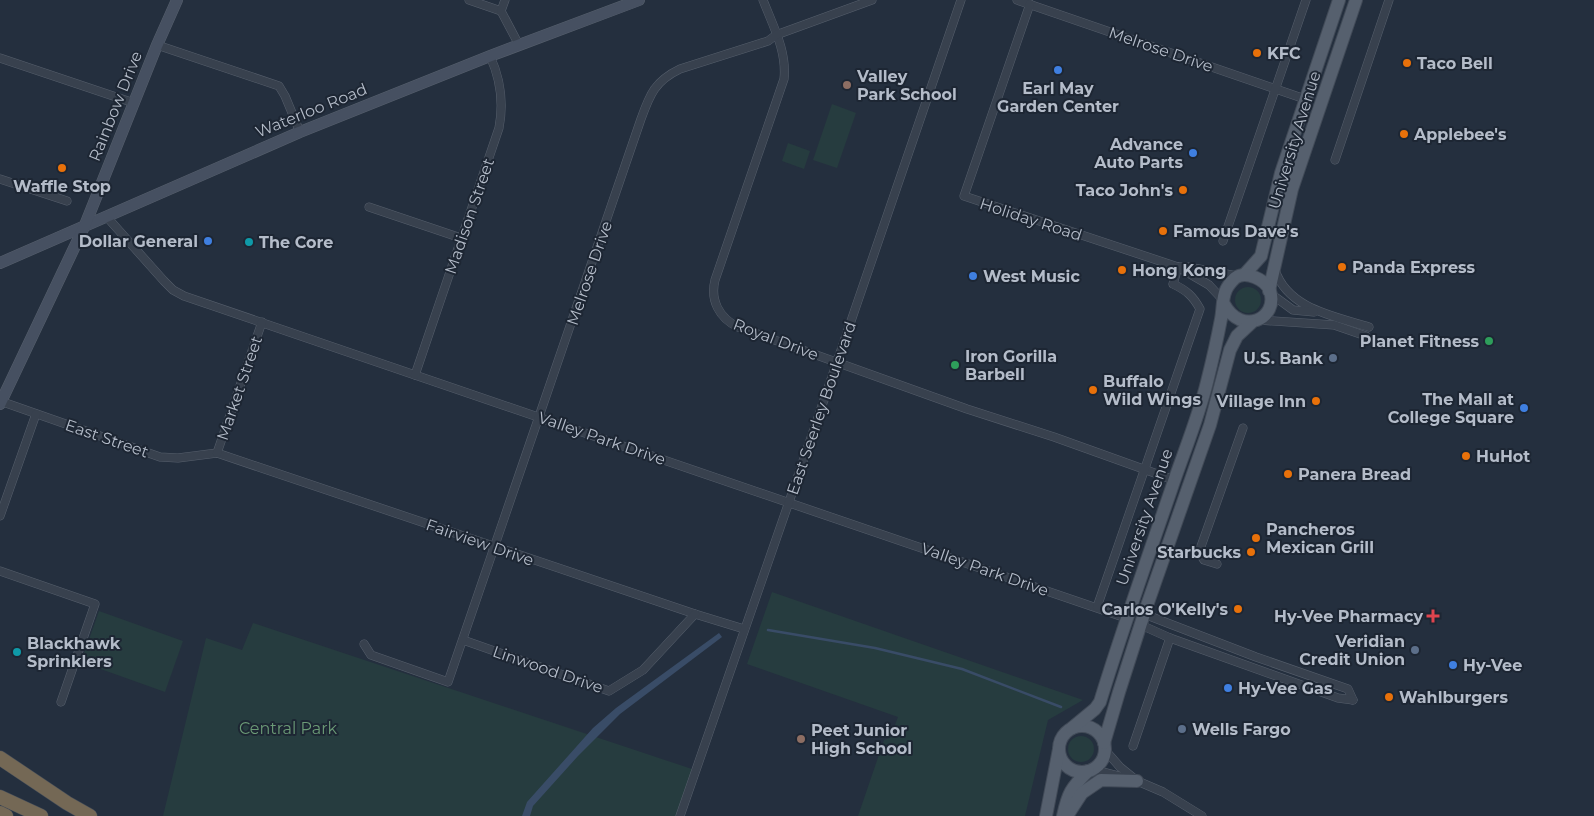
<svg xmlns="http://www.w3.org/2000/svg" width="1594" height="816" font-family="Montserrat,sans-serif">
	<style>
		.green { fill: #263c3f }
		.water { fill: #394c67 }
		.lines { fill: none; stroke-linecap: round; stroke-linejoin: round }
		.stream { stroke: #394c67; stroke-width: 2.5 }
		.street-casing { stroke: #565f6c; stroke-width: 9 }
		.secondary-casing { stroke: #565f6c; stroke-width: 12 }
		.primary-casing { stroke: #414a57; stroke-width: 14 }
		.highway-casing { stroke: #434c59; stroke-width: 15 }
		.street { stroke: #38414e; stroke-width: 8 }
		.secondary { stroke: #465061; stroke-width: 11 }
		.primary { stroke: #56606e; stroke-width: 12 }
		.highway { stroke: #746855; stroke-width: 14 }
		.food-dot { fill: #e8710a; stroke: #1d2633; stroke-width: 2 }
		.shop-dot { fill: #3f7fe0; stroke: #1d2633; stroke-width: 2 }
		.education-dot { fill: #8d6e63; stroke: #1d2633; stroke-width: 2 }
		.culture-dot { fill: #0f9aa8; stroke: #1d2633; stroke-width: 2 }
		.leisure-dot { fill: #2e9e5b; stroke: #1d2633; stroke-width: 2 }
		.service-dot { fill: #5c6f8a; stroke: #1d2633; stroke-width: 2 }
		.health-dot { fill: #e0444e; stroke: #1d2633; stroke-width: 2 }
		.labels { text-anchor: middle; stroke-width: 4; stroke-linejoin: round; paint-order: stroke }
		.street-label { font-size: 16px; fill: #b4bcc9; stroke: #1d2633 }
		.poi-label { font-size: 16px; font-weight: bold; fill: #b4bcc9; stroke: #1d2633; text-anchor: start }
		.park-label { font-size: 16px; fill: #6b9a76; stroke: #1d2633 }
	</style>
	<rect width="100%" height="100%" fill="#242f3e"/>
	<!-- green -->
	<g class="green">
		<path d="M832 104 856 113 837 168 813 160Z"/>
		<path d="M788 143 810 151 804 169 782 161Z"/>
		<circle cx="1248" cy="300" r="13"/>
		<path d="M772 592 1083 700 1048 720 1025 816H858L884 740 890 738 898 717 747 664Z"/>
		<path d="M99 611 183 641 165 692 81 662Z"/>
		<path d="M253 623 695 770 680 816H163L206 638 242 650Z"/>
		<circle cx="1081" cy="749" r="13"/>
	</g>
	<!-- water -->
	<path class="water" d="M719 633 722 637 620 714 578 756 533 806 530 816H522L527 802 593 728 616 708Z"/>
	<g class="lines">
		<!-- stream -->
		<path class="stream" d="M768 630 875 648 962 669 1061 707"/>
		<!-- street casing -->
		<g class="street-casing">
			<g id="street">
				<path d="M469 0 501 11"/>
				<path d="M505 0 501 11 519 45"/>
				<path d="M763 0C773 26 787 51 784 79L715 280C710 300 719 318 738 327L967 409 1054 437 1174 480"/>
				<path d="M1017 0 1305 99"/>
				<path d="M1030 4 964 196 1178 267 1209 285 1223 300"/>
				<path d="M157 45 279 86 285 96 300 132"/>
				<path d="M0 58 134 103"/>
				<path d="M1335 160 1389 0"/>
				<path d="M0 179 67 201"/>
				<path d="M369 207 461 238"/>
				<path d="M106 216 164 281 173 290 184 296 1126 618"/>
				<path d="M1223 241 1306 0"/>
				<path d="M1178 267H1188L1237 276"/>
				<path d="M1275 270C1288 309 1334 316 1369 327"/>
				<path d="M1271 294 1293 310 1314 312"/>
				<path d="M1258 320 1334 325 1366 336"/>
				<path d="M415 375 499 128C504 102 501 80 490 56"/>
				<path d="M0 401 160 457 178 458 217 453"/>
				<path d="M217 453 695 614 744 629"/>
				<path d="M217 453 262 322"/>
				<path d="M0 516 36 414"/>
				<path d="M1217 564 1204 560 1199 552 1243 428"/>
				<path d="M0 571 95 604 61 702"/>
				<path d="M1097 607 1200 309C1193 296 1186 290 1173 284L1178 267"/>
				<path d="M1144 614 1256 657 1348 689 1353 700"/>
				<path d="M1141 625 1170 638 1338 698 1353 700"/>
				<path d="M463 640 609 691 643 670 695 614"/>
				<path d="M364 644 371 655 448 682 641 119C650 94 655 81 680 69L768 41 776 35 872 0"/>
				<path d="M1133 746 1170 638"/>
				<path d="M1105 750 1120 767 1136 780"/>
				<path d="M1092 769 1119 776"/>
				<path d="M1135 780 1163 792 1202 816"/>
				<path d="M680 816 789 502 961 0"/>
			</g>
		</g>
		<!-- secondary casing -->
		<g class="secondary-casing">
			<g id="secondary">
				<path d="M0 263 300 132 490 56 639 0"/>
				<path d="M0 404 85 225 157 45 177 0"/>
			</g>
		</g>
		<!-- primary casing -->
		<g class="primary-casing">
			<g id="primary">
				<path d="M1244 275 1261 256 1281 173 1339 0"/>
				<path d="M1269 291 1292 189 1356 0"/>
				<circle cx="1082" cy="749" r="23"/>
				<path d="M1072 728 1095 709 1100 702C1122 630 1147 560 1171 490 1183 454 1198 419 1207 382 1212 362 1217 340 1221 319 1223 310 1222 298 1226 290 1228 285 1231 282 1235 278 1246 270 1266 280 1270 291 1279 318 1242 337 1224 304"/>
				<path d="M1104 743 1119 692 1144 614 1210 425 1230 350 1237 336 1251 323"/>
				<path d="M1046 816 1059 749"/>
				<path d="M1063 816C1068 793 1071 788 1088 771"/>
				<path d="M1067 816 1082 793 1101 780 1137 781"/>
			</g>
		</g>
		<!-- highway casing -->
		<g class="highway-casing">
			<g id="highway">
				<path d="M0 758 67 803 90 816"/>
				<path d="M0 797 41 816"/>
				<path d="M0 813 6 816"/>
			</g>
		</g>
		<!-- street -->
		<use href="#street" class="street"/>
		<!-- secondary -->
		<use href="#secondary" class="secondary"/>
		<!-- primary -->
		<use href="#primary" class="primary"/>
		<!-- highway -->
		<use href="#highway" class="highway"/>
	</g>
	<!-- markers -->
	<g class="food-dot">
		<circle cx="1257" cy="53" r="5"/>
		<circle cx="1407" cy="63" r="5"/>
		<circle cx="1404" cy="134" r="5"/>
		<circle cx="62" cy="168" r="5"/>
		<circle cx="1183" cy="190" r="5"/>
		<circle cx="1163" cy="231" r="5"/>
		<circle cx="1342" cy="267" r="5"/>
		<circle cx="1122" cy="270" r="5"/>
		<circle cx="1093" cy="390" r="5"/>
		<circle cx="1316" cy="401" r="5"/>
		<circle cx="1466" cy="456" r="5"/>
		<circle cx="1288" cy="474" r="5"/>
		<circle cx="1256" cy="538" r="5"/>
		<circle cx="1251" cy="552" r="5"/>
		<circle cx="1238" cy="609" r="5"/>
		<circle cx="1389" cy="697" r="5"/>
	</g>
	<g class="shop-dot">
		<circle cx="1058" cy="70" r="5"/>
		<circle cx="1193" cy="153" r="5"/>
		<circle cx="208" cy="241" r="5"/>
		<circle cx="973" cy="276" r="5"/>
		<circle cx="1524" cy="408" r="5"/>
		<circle cx="1453" cy="665" r="5"/>
		<circle cx="1228" cy="688" r="5"/>
	</g>
	<g class="education-dot">
		<circle cx="847" cy="85" r="5"/>
		<circle cx="801" cy="739" r="5"/>
	</g>
	<g class="culture-dot">
		<circle cx="249" cy="242" r="5"/>
		<circle cx="17" cy="652" r="5"/>
	</g>
	<g class="leisure-dot">
		<circle cx="1489" cy="341" r="5"/>
		<circle cx="955" cy="365" r="5"/>
	</g>
	<g class="service-dot">
		<circle cx="1333" cy="358" r="5"/>
		<circle cx="1415" cy="650" r="5"/>
		<circle cx="1182" cy="729" r="5"/>
	</g>
	<path class="health-dot" d="M1430.5 608.5h5v5h5v5h-5v5h-5v-5h-5v-5h5z"/>
	<g class="labels">
		<!-- street labels -->
		<g class="street-label">
			<text transform="translate(1161 49) rotate(19)" y="6">Melrose Drive</text>
			<text transform="translate(115 106) rotate(-68)" y="6">Rainbow Drive</text>
			<text transform="translate(311 110) rotate(-22)" y="6">Waterloo Road</text>
			<text transform="translate(1294 140) rotate(-73)" y="6">University Avenue</text>
			<text transform="translate(469 216) rotate(-71)" y="6">Madison Street</text>
			<text transform="translate(1031 219) rotate(18)" y="6">Holiday Road</text>
			<text transform="translate(589 273) rotate(-71)" y="6">Melrose Drive</text>
			<text transform="translate(776 339) rotate(21)" y="6">Royal Drive</text>
			<text transform="translate(239 388) rotate(-71)" y="6">Market Street</text>
			<text transform="translate(821 408) rotate(-71)" y="6">East Seerley Boulevard</text>
			<text transform="translate(107 438) rotate(19)" y="6">East Street</text>
			<text transform="translate(602 438) rotate(19)" y="6">Valley Park Drive</text>
			<text transform="translate(1144 517) rotate(-71)" y="6">University Avenue</text>
			<text transform="translate(480 542) rotate(19)" y="6">Fairview Drive</text>
			<text transform="translate(985 569) rotate(19)" y="6">Valley Park Drive</text>
			<text transform="translate(548 669) rotate(19)" y="6">Linwood Drive</text>
		</g>
		<!-- poi labels -->
		<g class="poi-label">
			<text x="1267" y="59">KFC</text>
			<text x="1417" y="69">Taco Bell</text>
			<text x="857" y="82">Valley<tspan x="857" dy="18">Park School</tspan></text>
			<text x="1058" y="94" text-anchor="middle">Earl May<tspan x="1058" dy="18">Garden Center</tspan></text>
			<text x="1414" y="140">Applebee's</text>
			<text x="1183" y="150" text-anchor="end">Advance<tspan x="1183" dy="18">Auto Parts</tspan></text>
			<text x="62" y="192" text-anchor="middle">Waffle Stop</text>
			<text x="1173" y="196" text-anchor="end">Taco John's</text>
			<text x="1173" y="237">Famous Dave's</text>
			<text x="198" y="247" text-anchor="end">Dollar General</text>
			<text x="259" y="248">The Core</text>
			<text x="1352" y="273">Panda Express</text>
			<text x="1132" y="276">Hong Kong</text>
			<text x="983" y="282">West Music</text>
			<text x="1479" y="347" text-anchor="end">Planet Fitness</text>
			<text x="965" y="362">Iron Gorilla<tspan x="965" dy="18">Barbell</tspan></text>
			<text x="1323" y="364" text-anchor="end">U.S. Bank</text>
			<text x="1103" y="387">Buffalo<tspan x="1103" dy="18">Wild Wings</tspan></text>
			<text x="1514" y="405" text-anchor="end">The Mall at<tspan x="1514" dy="18">College Square</tspan></text>
			<text x="1306" y="407" text-anchor="end">Village Inn</text>
			<text x="1476" y="462">HuHot</text>
			<text x="1298" y="480">Panera Bread</text>
			<text x="1266" y="535">Pancheros<tspan x="1266" dy="18">Mexican Grill</tspan></text>
			<text x="1241" y="558" text-anchor="end">Starbucks</text>
			<text x="1228" y="615" text-anchor="end">Carlos O'Kelly's</text>
			<text x="1423" y="622" text-anchor="end">Hy-Vee Pharmacy</text>
			<text x="1405" y="647" text-anchor="end">Veridian<tspan x="1405" dy="18">Credit Union</tspan></text>
			<text x="27" y="649">Blackhawk<tspan x="27" dy="18">Sprinklers</tspan></text>
			<text x="1463" y="671">Hy-Vee</text>
			<text x="1238" y="694">Hy-Vee Gas</text>
			<text x="1399" y="703">Wahlburgers</text>
			<text x="1192" y="735">Wells Fargo</text>
			<text x="811" y="736">Peet Junior<tspan x="811" dy="18">High School</tspan></text>
		</g>
		<!-- park labels -->
		<g class="park-label">
			<text x="288" y="734">Central Park</text>
		</g>
	</g>
</svg>
